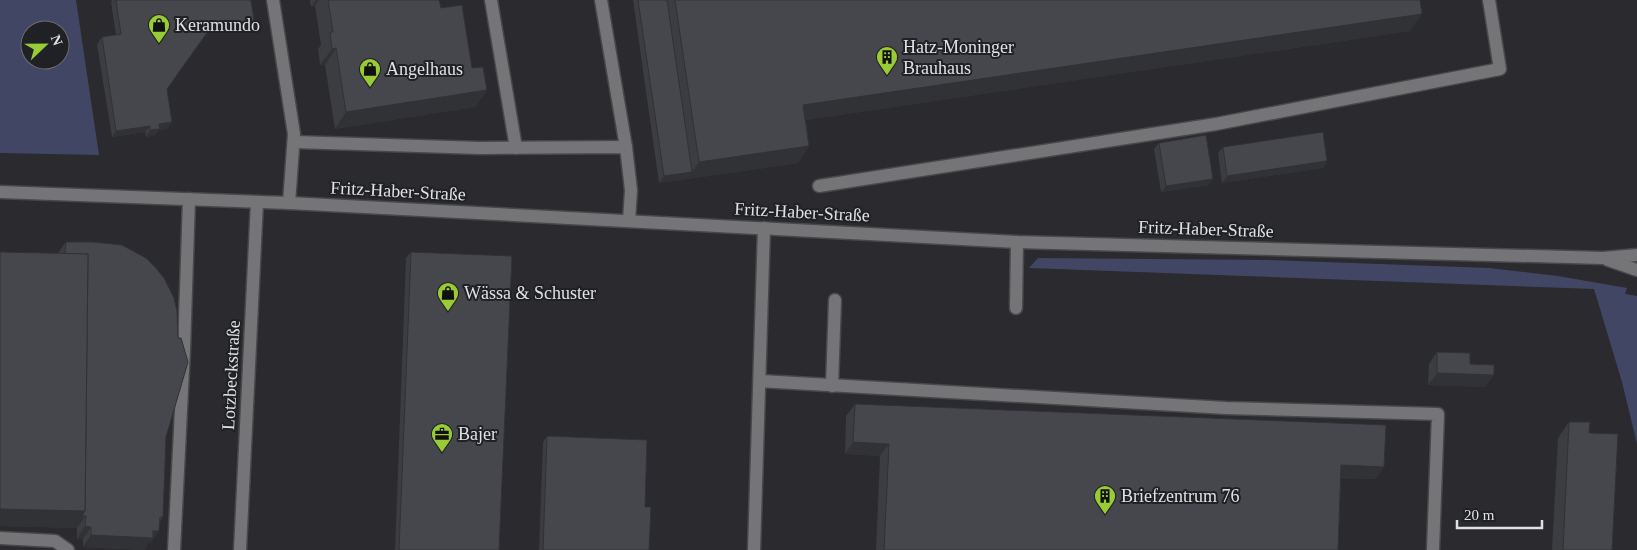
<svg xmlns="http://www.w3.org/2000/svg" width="1637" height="550" font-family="'Times New Roman',serif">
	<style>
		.green { fill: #414664; fill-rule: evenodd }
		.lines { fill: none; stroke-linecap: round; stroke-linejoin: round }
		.minor-casing { stroke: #47474c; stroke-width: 15 }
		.minor { stroke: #757578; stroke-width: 12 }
		.wall { fill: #3c3d41 }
		.shaded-wall { fill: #313235 }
		.building { fill: #46474c; stroke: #313235 }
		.labels { text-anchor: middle; stroke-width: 4; stroke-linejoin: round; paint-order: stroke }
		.poi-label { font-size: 18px; fill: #e0e1e4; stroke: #202125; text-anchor: start }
		.street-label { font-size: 18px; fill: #e0e1e4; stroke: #202125 }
	</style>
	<rect width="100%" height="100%" fill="#2a2a2f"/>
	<!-- green -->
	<g class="green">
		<path d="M0 0H76L99 155 0 153ZM30 30H60V60H30Z"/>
		<path d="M1038 258 1269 260 1489 268 1558 276 1627 288 1625 294 1637 296V444L1622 382 1594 289 1029 268Z"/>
	</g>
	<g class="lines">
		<!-- minor casing -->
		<g class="minor-casing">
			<g id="minor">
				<path d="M273 0 294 134 289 203"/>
				<path d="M491 0 516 148"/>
				<path d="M601 0 626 147"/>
				<path d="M295 142 480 148 626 147 631 190 629 221"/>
				<path d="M819 186 1216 124 1500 69 1489 0"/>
				<path d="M0 192 289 203 1017 242 1603 258 1637 255"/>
				<path d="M1608 260 1637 270"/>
				<path d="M1016 308 1017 242"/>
				<path d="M760 381 1226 408 1438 414 1433 550"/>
				<path d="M832 386 835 300"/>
				<path d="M0 538 55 541 68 550"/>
				<path d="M174 550 184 350 189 199"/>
				<path d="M240 550 257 202"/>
				<path d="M754 550 764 228"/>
			</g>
		</g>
		<!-- minor -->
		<use href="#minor" class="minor"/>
	</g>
	<!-- wall -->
	<g class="wall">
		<path d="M112 0H251L250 26 207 33 167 89 168 129 159 130 155 135 146 137 145 132 112 137 97 44 102 37 116 35 111 2Z"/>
		<path d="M310 0H439L441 8 472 68 487 90 475 107 335 129 325 65H320L318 49 321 45 315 6 311 7Z"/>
		<path d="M633 0H1420L1410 31 806 120 809 146 798 163 659 183Z"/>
		<path d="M1159 143 1209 185 1161 192 1154 149Z"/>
		<path d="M1223 147 1327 161 1323 168 1222 183 1218 153Z"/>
		<path d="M66 242 166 437 163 517 160 521 151 543H149L144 550 83 547V539H77V528L0 526V252L58 253Z"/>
		<path d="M411 252 499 550H395L406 258Z"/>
		<path d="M1437 352 1470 364 1494 375 1485 387 1428 385 1429 364Z"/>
		<path d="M855 404 1384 467 1375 479 1341 478 1338 550H876L880 456 845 454 846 416Z"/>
		<path d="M1569 422 1589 433 1612 550H1552L1558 438Z"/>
		<path d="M547 436 645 507 649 550H539L543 442Z"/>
	</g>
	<!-- shaded-wall -->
	<g class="shaded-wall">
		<path d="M316 0H319L315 6 311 7Z"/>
		<path d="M1422 14 1410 31 792 122 803 105Z"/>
		<path d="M254 20 250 26 207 33 211 27Z"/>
		<path d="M336 48 325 65H320L332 49Z"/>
		<path d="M487 90 475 107 335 129 346 112Z"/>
		<path d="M172 122 168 129 159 130 155 135 146 137 150 130 159 124Z"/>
		<path d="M150 126 145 132 112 137 116 131Z"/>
		<path d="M809 146 798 163 659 183 664 176 692 172 699 162Z"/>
		<path d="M1327 161 1323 168 1222 183 1227 176Z"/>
		<path d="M1213 179 1209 185 1161 192 1166 186Z"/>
		<path d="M1437 373 1494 375 1485 387 1428 385Z"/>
		<path d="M853 442 889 444 880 456 845 454Z"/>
		<path d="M1341 465 1384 467 1375 479 1333 477Z"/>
		<path d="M0 509 85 511 86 516 77 528 0 526Z"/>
		<path d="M85 526 91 527 83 539H77Z"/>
		<path d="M153 531H159L151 543H149L144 550 83 547 91 535Z"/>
	</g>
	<!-- building -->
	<g class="building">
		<path d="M116 0H251L254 20 211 27 167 89 172 122 159 124 160 129 150 130V126L116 131 102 37 121 34Z"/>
		<path d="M328 0H439L441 8 462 5 472 68 483 67 487 90 346 112 336 48 332 49 330 32H333Z"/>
		<path d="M638 0H667L692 172 664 176Z"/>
		<path d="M675 0H1420L1422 14 803 105 809 146 699 162Z"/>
		<path d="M1323 132 1327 161 1227 176 1223 147Z"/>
		<path d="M1206 135 1213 179 1166 186 1159 143Z"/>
		<path d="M66 242H93L122 245 146 258 156 268 164 278 174 298 177 311 178 338H181L188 362 166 437 163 517H160L159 531H153V538L91 535V527L85 526 86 516H82L85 511 88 254H65Z"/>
		<path d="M0 252 88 254 85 511 0 509Z"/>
		<path d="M411 252 512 256 499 550H399Z"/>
		<path d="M1437 352 1470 353V364L1494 365V375L1437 373Z"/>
		<path d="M855 404 1386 425 1384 467 1341 465 1338 550H884L889 444 853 442Z"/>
		<path d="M1569 422H1590L1589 433 1618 434 1612 550H1563Z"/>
		<path d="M547 436 647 440 645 507H651L649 550H543Z"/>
	</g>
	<!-- icons -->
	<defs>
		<g id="shop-pin" transform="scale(1.125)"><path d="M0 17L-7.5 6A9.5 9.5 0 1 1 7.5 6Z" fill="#99cb36" stroke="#202125"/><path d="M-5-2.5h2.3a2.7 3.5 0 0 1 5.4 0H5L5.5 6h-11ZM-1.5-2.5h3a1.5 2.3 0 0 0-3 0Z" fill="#111"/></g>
		<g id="building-pin" transform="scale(1.125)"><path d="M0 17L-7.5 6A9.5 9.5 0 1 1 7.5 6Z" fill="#99cb36" stroke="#202125"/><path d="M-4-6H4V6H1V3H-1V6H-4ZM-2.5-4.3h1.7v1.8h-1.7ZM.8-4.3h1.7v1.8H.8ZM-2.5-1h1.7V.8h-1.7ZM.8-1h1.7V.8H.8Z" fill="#111"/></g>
		<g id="office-pin" transform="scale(1.125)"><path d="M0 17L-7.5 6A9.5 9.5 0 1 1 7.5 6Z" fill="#99cb36" stroke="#202125"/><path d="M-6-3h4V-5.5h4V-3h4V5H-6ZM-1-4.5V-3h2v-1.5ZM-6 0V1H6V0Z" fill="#111"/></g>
	</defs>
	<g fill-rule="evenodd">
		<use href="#shop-pin" x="159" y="25"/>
		<use href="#building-pin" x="887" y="57"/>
		<use href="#shop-pin" x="370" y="69"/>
		<use href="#shop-pin" x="448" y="293"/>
		<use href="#office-pin" x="442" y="434"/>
		<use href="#building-pin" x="1105" y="496"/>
	</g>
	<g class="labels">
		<!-- poi labels -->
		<g class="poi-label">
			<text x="175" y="31">Keramundo</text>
			<text x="903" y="53">Hatz-Moninger<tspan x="903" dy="21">Brauhaus</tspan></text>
			<text x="386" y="75">Angelhaus</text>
			<text x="464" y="299">Wässa &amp; Schuster</text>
			<text x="458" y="440">Bajer</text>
			<text x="1121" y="502">Briefzentrum 76</text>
		</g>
		<!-- street labels -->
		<g class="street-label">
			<text transform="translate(398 191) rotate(3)" y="6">Fritz-Haber-Straße</text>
			<text transform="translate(802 212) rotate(3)" y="6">Fritz-Haber-Straße</text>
			<text transform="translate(1206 229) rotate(2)" y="6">Fritz-Haber-Straße</text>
			<text transform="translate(231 375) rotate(-87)" y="6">Lotzbeckstraße</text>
		</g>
	</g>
	<!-- north arrow -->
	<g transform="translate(45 45) rotate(68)"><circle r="24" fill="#202125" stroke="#6d6e71"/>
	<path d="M0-4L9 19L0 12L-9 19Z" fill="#99cb36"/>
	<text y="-8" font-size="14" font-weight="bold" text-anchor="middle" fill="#e0e1e4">N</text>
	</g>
	<!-- scale -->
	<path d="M1457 520v8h85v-8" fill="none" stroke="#e0e1e4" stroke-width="2.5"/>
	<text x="1464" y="520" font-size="15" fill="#e0e1e4" stroke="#202125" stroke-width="4" paint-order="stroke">20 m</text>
</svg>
